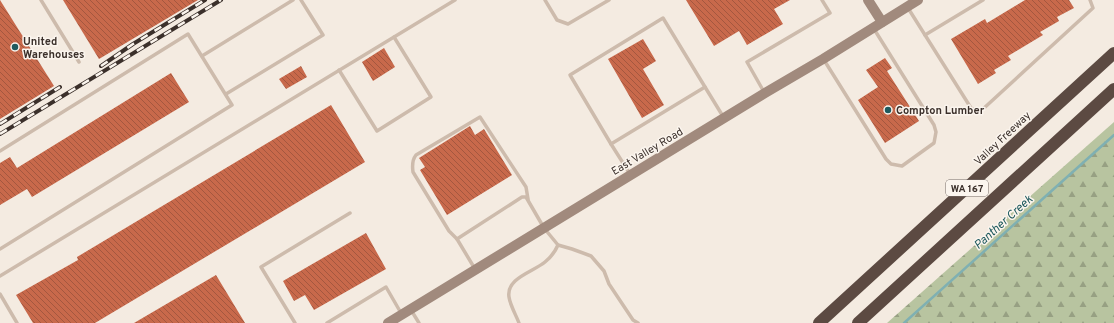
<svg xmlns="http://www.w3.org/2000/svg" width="1114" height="323" font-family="Overpass,sans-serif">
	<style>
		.forest { fill: url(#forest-firs) }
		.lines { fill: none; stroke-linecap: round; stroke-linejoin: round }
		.stream { stroke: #7fb0b2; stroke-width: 2.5 }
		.building { fill: url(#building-back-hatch) }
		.lane { stroke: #cdbbac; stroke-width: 3.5 }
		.secondary { stroke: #a18a7d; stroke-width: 10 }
		.highway { stroke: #5c4a42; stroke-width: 12 }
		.rail-casing { stroke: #3b302b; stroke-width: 4 }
		.rail { stroke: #fbf5ee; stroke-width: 2.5; stroke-dasharray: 8; stroke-linecap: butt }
		.poi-dot { fill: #1f5a5e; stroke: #fbf5ee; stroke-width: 1.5 }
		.labels { text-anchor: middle; stroke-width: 3; stroke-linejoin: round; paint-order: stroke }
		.shield { fill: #fbf5ee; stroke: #756b66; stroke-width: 1 }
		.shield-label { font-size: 10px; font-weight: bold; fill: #3b302b }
		.poi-label { font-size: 11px; font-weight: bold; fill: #3b302b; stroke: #fbf5ee; text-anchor: start }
		.street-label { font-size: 11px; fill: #3b302b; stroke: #fbf5ee }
		.water-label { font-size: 12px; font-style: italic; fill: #1f5a5e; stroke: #fbf5ee }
	</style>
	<defs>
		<pattern id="forest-firs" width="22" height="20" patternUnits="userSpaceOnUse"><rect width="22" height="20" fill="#b8c4a0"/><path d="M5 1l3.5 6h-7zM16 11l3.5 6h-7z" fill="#97a083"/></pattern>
		<pattern id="building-back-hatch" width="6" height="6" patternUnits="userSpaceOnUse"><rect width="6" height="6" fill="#c8694b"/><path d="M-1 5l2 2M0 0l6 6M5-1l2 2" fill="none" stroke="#a4573f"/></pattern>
	</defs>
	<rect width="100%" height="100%" fill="#f4ebe1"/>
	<!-- forest -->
	<path class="forest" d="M1114 122V323H887Z"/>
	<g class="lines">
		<!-- stream -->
		<path class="stream" d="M904 323 1114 135"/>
	</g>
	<!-- building -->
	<g class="building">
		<path d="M0 0 54 86 0 119Z"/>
		<path d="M63 0H198L99 59Z"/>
		<path d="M686 0H790L774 9 783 24 747 45 739 31 714 46Z"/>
		<path d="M1025 0H1069L1074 8 1057 17 1059 21 1040 32 1043 35 1008 56 1011 60 994 70 996 73 978 84 951 39 985 19 987 23Z"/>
		<path d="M643 39 656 61 643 69 664 105 642 118 608 59Z"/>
		<path d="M384 48 395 67 373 81 362 62Z"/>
		<path d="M885 58 892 68 887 71 919 121 885 143 858 100 878 87 866 70Z"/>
		<path d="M301 66 307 77 286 89 279 79Z"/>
		<path d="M171 73 189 102 32 197 27 189 0 205V163L10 157 17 168Z"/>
		<path d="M331 105 365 162 95 323H33L16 295 78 260 77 257Z"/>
		<path d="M470 126 475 135 484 129 512 175 447 215 420 170 425 167 419 158Z"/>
		<path d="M366 233 386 269 314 310 305 295 294 301 283 281Z"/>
		<path d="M216 275 245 323H134Z"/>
	</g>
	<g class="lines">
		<!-- lane -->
		<g class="lane">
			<path d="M41 0 79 62"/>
			<path d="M545 0 557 20 568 24 609 0"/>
			<path d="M908 8 971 108 977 111 983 109 1093 8 1090 0"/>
			<path d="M925 35 983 0"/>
			<path d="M202 56 293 0"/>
			<path d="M824 60 886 159 891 164 902 166 934 143 936 132 934 125 874 29"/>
			<path d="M339 70 377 131 431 97 394 37"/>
			<path d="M764 92 747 62 830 13 822 0"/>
			<path d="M226 94 323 35 301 0"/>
			<path d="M611 144 570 75 663 18 705 87"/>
			<path d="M0 151 188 34 232 105 0 249"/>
			<path d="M630 174 611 144 705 87 724 118"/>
			<path d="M457 239 522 197H526L544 228 558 245 572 249 591 256 604 271 609 284 633 320 638 323"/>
			<path d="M475 269 457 239 449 231 413 172C412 165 412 160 416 155L480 117 526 187 528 199"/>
			<path d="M0 276 455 0"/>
			<path d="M0 294 17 323"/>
			<path d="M411 310 419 323"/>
			<path d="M295 323 261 267 350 213"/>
			<path d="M327 323 386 287 401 313"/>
			<path d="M519 323C516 315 510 305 509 297 506 278 533 272 545 262 550 258 555 252 558 245"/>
		</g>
		<!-- secondary -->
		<g class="secondary">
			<path d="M868 0 882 22"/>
			<path d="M388 323 765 93 823 59 918 0"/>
		</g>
		<!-- highway -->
		<g class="highway">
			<path d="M819 323 1114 53"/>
			<path d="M858 323 1114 89"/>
		</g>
		<!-- rail casing -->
		<g class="rail-casing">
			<g id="rail">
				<path d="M101 66 133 44 205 0"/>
				<path d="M0 124 60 87"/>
				<path d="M0 134 221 0"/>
			</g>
		</g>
		<!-- rail -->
		<use href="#rail" class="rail"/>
	</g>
	<!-- markers -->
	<g class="poi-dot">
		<circle cx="15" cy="47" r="4"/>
		<circle cx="888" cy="110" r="4"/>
	</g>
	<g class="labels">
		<!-- shield labels -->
		<rect class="shield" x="946" y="180" width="42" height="16" rx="3"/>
		<g class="shield-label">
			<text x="967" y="192">WA 167</text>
		</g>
		<!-- poi labels -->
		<g class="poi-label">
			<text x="23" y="45">United<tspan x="23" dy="13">Warehouses</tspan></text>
			<text x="896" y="114">Compton Lumber</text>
		</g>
		<!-- street labels -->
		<g class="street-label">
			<text transform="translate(1002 138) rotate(-43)" y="4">Valley Freeway</text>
			<text transform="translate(647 151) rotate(-31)" y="4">East Valley Road</text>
		</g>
		<!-- water labels -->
		<g class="water-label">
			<text transform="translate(1003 222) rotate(-42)" y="4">Panther Creek</text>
		</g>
	</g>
</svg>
